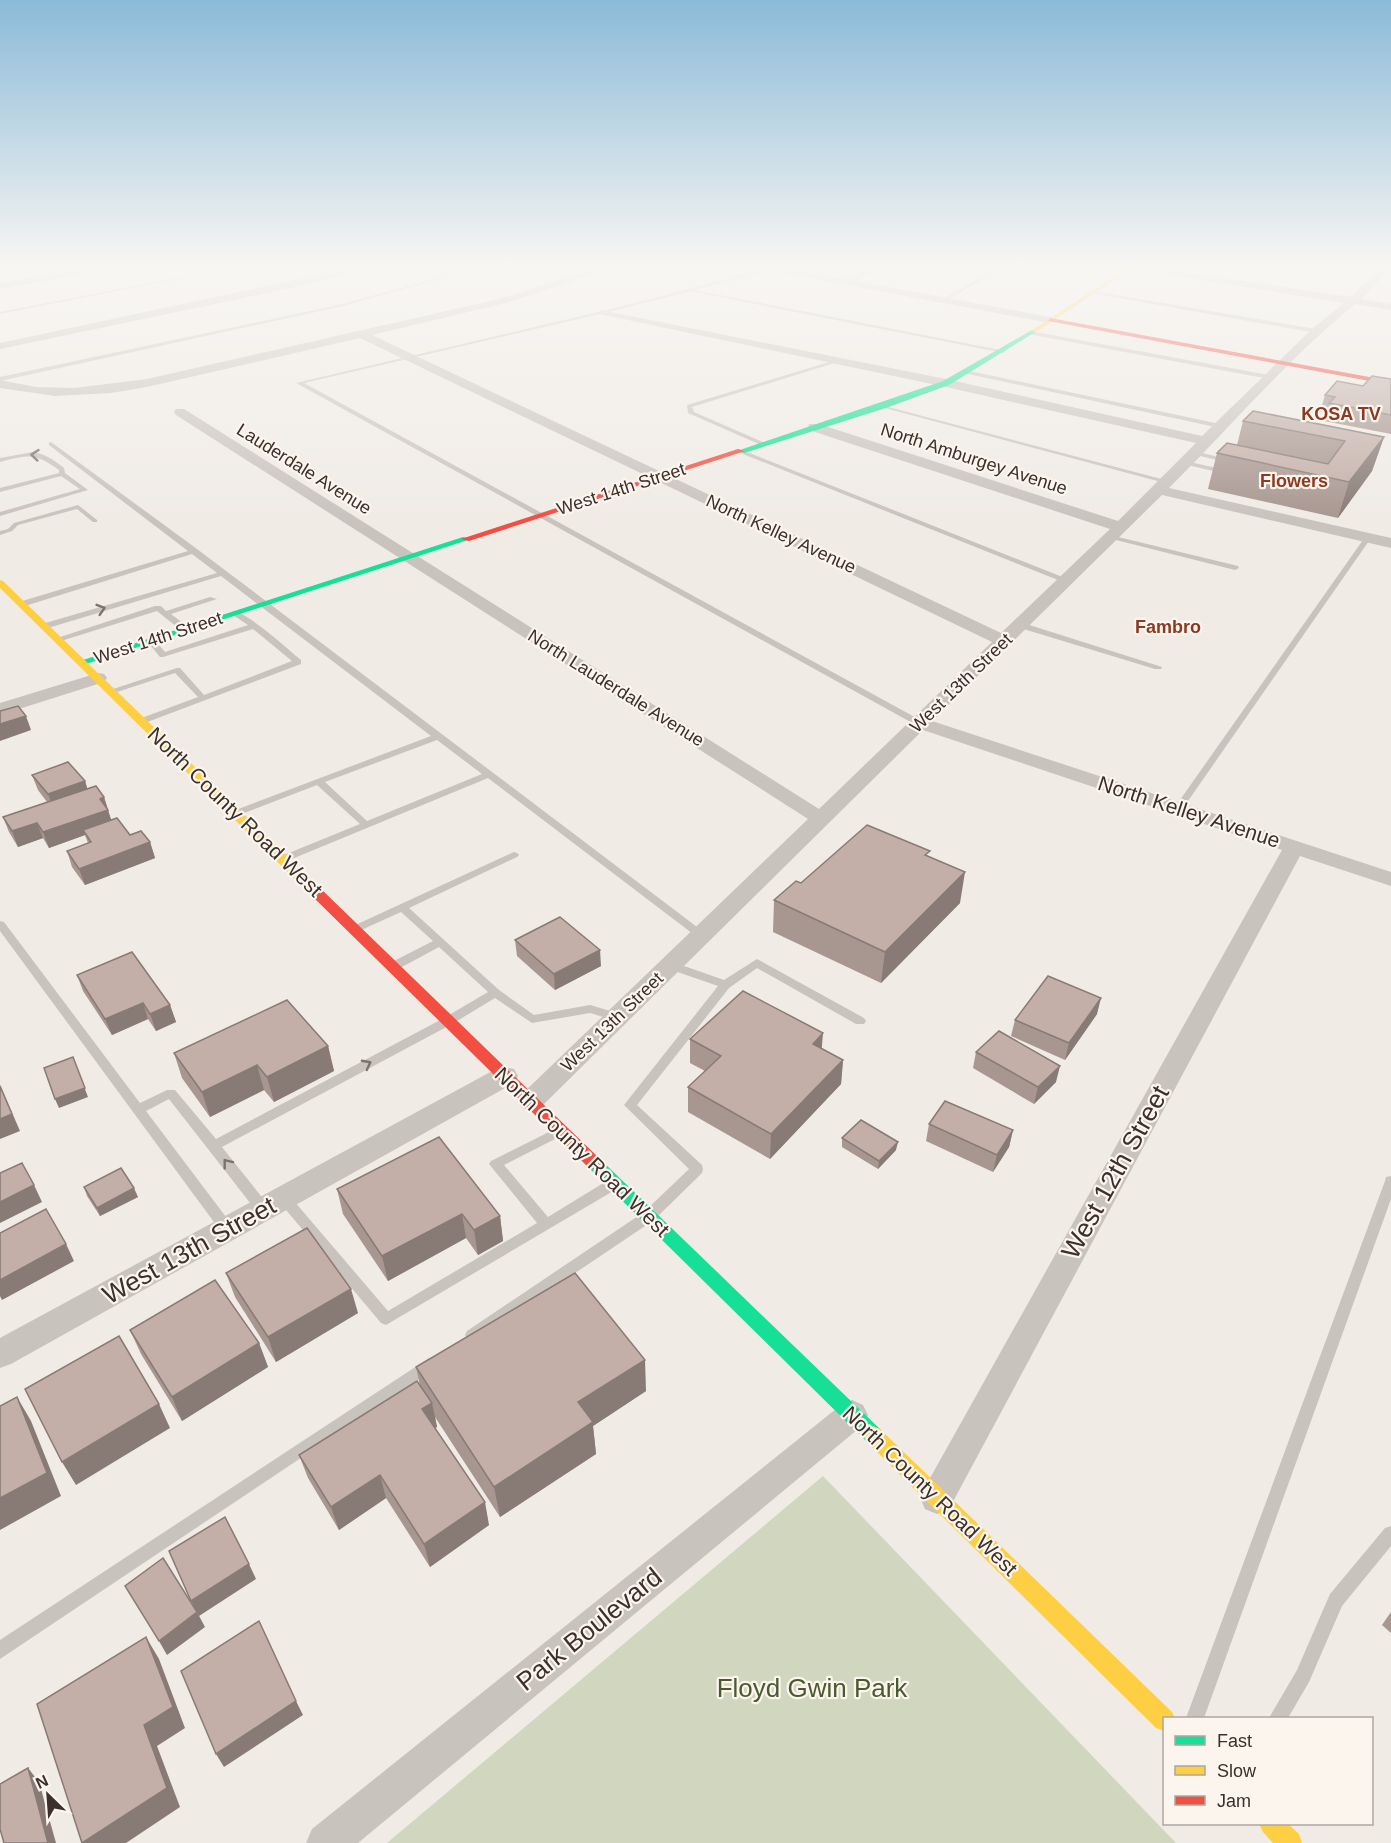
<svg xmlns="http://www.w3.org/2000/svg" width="1391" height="1843" font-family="Arial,sans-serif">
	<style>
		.green { fill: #d1d6bf }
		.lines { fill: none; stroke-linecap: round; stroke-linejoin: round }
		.lane { fill: #c9c3be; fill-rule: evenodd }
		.street { fill: #c9c3be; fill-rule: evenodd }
		.fast { fill: #16e098; fill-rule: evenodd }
		.slow { fill: #ffcf43; fill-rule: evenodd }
		.jam { fill: #f24e42; fill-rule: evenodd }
		.wall { fill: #a89690 }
		.shaded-wall { fill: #887a75 }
		.building { fill: #c3afa7; stroke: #887a75; stroke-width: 1.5 }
		.oneway { stroke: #7b726d }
		.labels { text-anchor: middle; stroke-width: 4.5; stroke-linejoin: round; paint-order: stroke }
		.far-neighbourhood-label { font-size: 18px; font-weight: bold; fill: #8c3b22; stroke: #fbf5ee }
		.far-street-label { font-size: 18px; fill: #3b302b; stroke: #fbf5ee }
		.street-label { font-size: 21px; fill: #3b302b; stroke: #fbf5ee }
		.near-street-label { font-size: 26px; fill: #3b302b; stroke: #fbf5ee }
		.near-park-label { font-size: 26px; fill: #4a5a2e; stroke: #fbf5ee }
	</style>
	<rect width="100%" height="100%" fill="#f0ebe5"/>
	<!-- green -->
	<path class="green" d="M823 1476 1176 1843H387Z"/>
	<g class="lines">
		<!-- lane -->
		<g class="lane">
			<path d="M248 264H255L0 314V312Z"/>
			<path d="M490 264H496L339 307 0 381V377L338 305Z"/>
			<path d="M1005 264H1010L945 301 941 300Z"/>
			<path d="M1303 264H1311L1380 275 1378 276Z"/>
			<path d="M773 267 775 269 695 290 1006 351 1003 353 694 292 692 291 604 313 304 383 922 721V725H916L296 383 603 311Z"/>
			<path d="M1093 291 1316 329 1319 331 1316 333 1091 293Z"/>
			<path d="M1030 331 1269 375 1272 377 1269 379 1028 334Z"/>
			<path d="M836 360 841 361 692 407 694 412 765 443V445H761L688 413 687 405Z"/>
			<path d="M965 370 1220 424 1223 426 1220 428 963 373 962 372Z"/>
			<path d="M881 405 1169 481 1170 482 1165 483 881 407Z"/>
			<path d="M51 442 197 549 705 933 706 935 705 937H697L488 778 287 861H279L278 859 279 857 360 824 317 785 239 815H233L231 813 233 811 431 736 221 576 48 628H42V624L217 573 192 554 25 606H19V602L188 551 49 445V443ZM437 740 482 774 367 821 325 782Z"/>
			<path d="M738 450H742L1070 580 1063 582 738 452Z"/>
			<path d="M1194 451 1231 460 1232 461 1229 463 1192 454V452Z"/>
			<path d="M33 452C45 454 54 460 64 468L65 473 88 490 0 516V512L80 489 61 476 0 492V488L59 473V470C34 452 28 455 0 462V458Z"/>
			<path d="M1185 461 1226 470 1229 472 1226 474 1183 464 1182 463Z"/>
			<path d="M78 505 97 520V522H93L77 509 18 525 12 531 0 535V531L8 529 14 523Z"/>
			<path d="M1110 535 1238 566 1239 568 1235 570 1108 538V536Z"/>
			<path d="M1365 537 1371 538 1181 811H1175L1173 809 1175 807Z"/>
			<path d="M210 597 217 599 171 614 188 627V631H182L157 611 61 641H55L54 639 155 606H161L166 611Z"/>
			<path d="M233 611C246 611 289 650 301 660V664L142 724 138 721 139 719 198 697 175 673 114 693 111 694 107 691 177 668H180L204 695 292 661 253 629 163 657H160L146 640 150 638H153L165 652 248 625 233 615Z"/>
			<path d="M1017 623H1023L1162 667 1161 669H1155L1017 627Z"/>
			<path d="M514 852 517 853 519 855 517 857 409 908 499 990 534 1015 590 1005 621 1014 623 1017 621 1020 617 1021 590 1013 532 1023 495 998 452 1024 222 1147 268 1205 270 1209 268 1213 263 1214 258 1213 169 1099 146 1111 232 1225 234 1229 232 1233 227 1234 222 1233 0 931V921L4 922 140 1103 167 1090H175L216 1139 444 1018 488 992 439 947 400 968H392L391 965 392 962 433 941 401 912 359 931 355 932 350 929 351 927Z"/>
			<path d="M757 959 864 1018 866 1021 864 1024H856L757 968 729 988 637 1105 702 1165 703 1169 702 1173 654 1220 477 1339 472 1341 467 1339 465 1335 467 1331 644 1212 689 1169 624 1105 718 986 666 968 665 965 670 961 724 980Z"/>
			<path d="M557 1128 561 1130 563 1133 561 1136 504 1165 548 1217 605 1182 610 1181 615 1182 616 1186 615 1190 386 1325 381 1323 276 1198 278 1194 283 1193 288 1194 388 1311 537 1223 489 1164 491 1161Z"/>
			<path d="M1391 1176V1199L1204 1718H1186L1385 1181 1386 1177Z"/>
			<path d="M429 1358 434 1359 436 1364 434 1369 0 1659V1640Z"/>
			<path d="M1391 1526V1546L1342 1606 1309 1682 1288 1718H1269L1297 1670 1330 1594 1385 1528Z"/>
		</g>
		<!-- street -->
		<g class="street">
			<path d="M107 264H126L121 267 0 289V283Z"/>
			<path d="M370 264H385L296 287 0 349V343Z"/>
			<path d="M610 264H624L506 303 372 335 1001 633 1110 529 809 430 808 427 809 424H819L1118 521 1196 443 946 387 604 315 600 314V310L946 379 1202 436 1312 329 1344 303 1133 269 1130 268V264L1351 297 1384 264H1391V268L1361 299 1391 304V310L1355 304C1287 360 1231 426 1169 488L1391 538V548L1162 495 932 721 1391 872V886L1300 856 949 1509 937 1514 925 1509 920 1498 925 1487 1282 850 923 730 540 1108 531 1111 522 1108 518 1101 522 1094 808 819 176 415 174 412 176 409H184L819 809 992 642 360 338 147 387 111 393 55 396 0 388V380L36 387 74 388 147 379 499 299Z"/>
			<path d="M745 264H763L844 279 876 264H888L856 281 1050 317 1055 320 1050 323 750 267Z"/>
			<path d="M98 673 104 674 107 678 104 682 0 715V703Z"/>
			<path d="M505 1067 514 1069 518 1076 514 1083 11 1364 0 1368V1338L496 1069Z"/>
			<path d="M852 1400 863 1405 868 1415 863 1425 358 1843H306L312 1829 841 1405Z"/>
		</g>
		<!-- fast -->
		<g class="fast">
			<path d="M1032 330 1037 331 949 385 886 408 744 453 737 451 943 381Z"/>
			<path d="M463 537 471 539 86 664H78L77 662Z"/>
			<path d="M594 1157 600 1159 880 1429 883 1435 880 1441 873 1444 866 1441 588 1167 586 1163 588 1159Z"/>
		</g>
		<!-- slow -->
		<g class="slow">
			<path d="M1133 264H1139L1036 332 1031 331Z"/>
			<path d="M0 580 3 581 321 889 323 892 321 895H311L0 588Z"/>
			<path d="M873 1426 880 1429 1172 1712 1175 1718H1164V1731L1156 1728 866 1441 863 1435 866 1429Z"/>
			<path d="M1259 1824H1288L1299 1834 1302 1843H1273L1263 1832Z"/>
		</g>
		<!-- jam -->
		<g class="jam">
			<path d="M1050 318 1391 381V385L1048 321Z"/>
			<path d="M738 449 745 451 469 541 461 539Z"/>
			<path d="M316 888 321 889 600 1159 602 1163 600 1167 594 1169 588 1167 311 895 309 892 311 889Z"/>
		</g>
	</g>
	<!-- wall -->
	<g class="wall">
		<path d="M1391 379V434L1324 421 1326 413 1320 412 1325 395Z"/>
		<path d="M1243 421 1384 437 1372 471 1338 518 1208 489 1217 453 1237 445Z"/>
		<path d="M32 775 85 781 87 788 104 797 111 820 130 835 150 842 155 858 85 885 72 867 67 851 88 843 85 835 49 848 43 838 18 847 9 832 3 817 47 802 38 790Z"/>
		<path d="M929 857 960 903 881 983 773 932 774 900 801 883Z"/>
		<path d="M515 940 601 966 555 990 517 956Z"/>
		<path d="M77 975 170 1005 176 1022 156 1031 148 1019 112 1035 83 991Z"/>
		<path d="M1097 1014 1065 1060 1011 1036 1015 1020Z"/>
		<path d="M690 1039 822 1048 843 1060 841 1084 770 1159 688 1112V1087L705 1071 690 1063Z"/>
		<path d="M328 1046 334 1071 274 1102 264 1090 210 1117 182 1078 174 1053Z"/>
		<path d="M976 1052 1056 1082 1034 1104 973 1068Z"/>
		<path d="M929 1124 1013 1130 1009 1147 993 1172 926 1141Z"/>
		<path d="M842 1138 896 1150 878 1169 842 1147Z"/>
		<path d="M84 1187 138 1197 100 1216 87 1196Z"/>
		<path d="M337 1189 500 1216 503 1241 478 1255 466 1238 388 1281 343 1214Z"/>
		<path d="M226 1273 358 1313 276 1362 235 1297Z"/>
		<path d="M130 1330 259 1343 268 1367 182 1421 141 1354Z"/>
		<path d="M416 1367 646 1391 593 1426 596 1454 500 1517 435 1417 437 1427 435 1428 489 1525 430 1567 386 1498 339 1530 308 1478 299 1455 420 1386Z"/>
		<path d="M1391 1612V1633L1382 1625Z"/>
	</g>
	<!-- shaded-wall -->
	<g class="shaded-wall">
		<path d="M1384 437 1372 471 1338 518 1349 482Z"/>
		<path d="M26 716 31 730 0 741V724Z"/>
		<path d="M85 781 90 797 54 810 48 794Z"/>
		<path d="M104 797 113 826 83 830 85 835 49 848 43 832Z"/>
		<path d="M37 823 43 838 18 847 12 831Z"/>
		<path d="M150 842 155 858 85 885 79 869Z"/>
		<path d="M965 872 960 903 881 983 885 952Z"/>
		<path d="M600 950 601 966 555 990 554 974Z"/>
		<path d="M1101 998 1097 1014 1065 1060 1069 1043Z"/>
		<path d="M143 1003 148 1019 112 1035 105 1019Z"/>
		<path d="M170 1005 176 1022 156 1031 150 1014Z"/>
		<path d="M823 1033 821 1057 813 1044Z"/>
		<path d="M328 1046 334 1071 274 1102 267 1077Z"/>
		<path d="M843 1060 841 1084 770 1159 771 1134Z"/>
		<path d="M257 1065 264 1090 210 1117 202 1092Z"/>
		<path d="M76 1066 88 1097 59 1108 55 1099Z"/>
		<path d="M1060 1066 1056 1082 1034 1104 1038 1087Z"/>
		<path d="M0 1085 20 1131 0 1139Z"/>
		<path d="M1013 1130 1009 1147 993 1172 997 1155Z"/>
		<path d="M898 1142 896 1150 878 1169 879 1161Z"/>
		<path d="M34 1185 42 1202 0 1223V1202Z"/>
		<path d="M134 1188 138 1197 100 1216 97 1208Z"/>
		<path d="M462 1214 466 1238 388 1281 382 1256Z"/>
		<path d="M500 1216 503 1241 478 1255 474 1230Z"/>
		<path d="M66 1244 74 1261 2 1300 0 1296V1280Z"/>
		<path d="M351 1289 358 1313 276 1362 268 1337Z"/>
		<path d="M259 1343 268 1367 182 1421 172 1397Z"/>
		<path d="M645 1360 646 1391 593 1426 596 1454 500 1517 494 1487 578 1402Z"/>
		<path d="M17 1397 31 1421 61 1496 0 1530V1498Z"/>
		<path d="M432 1403 437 1427 427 1433 422 1409Z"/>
		<path d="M159 1404 170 1428 76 1485 62 1462Z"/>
		<path d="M380 1475 386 1498 339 1530 331 1507Z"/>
		<path d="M485 1502 489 1525 430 1567 424 1544Z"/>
		<path d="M249 1564 256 1579 199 1616 191 1601Z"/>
		<path d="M197 1612 205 1627 167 1655 159 1641Z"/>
		<path d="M146 1637 159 1659 185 1728 157 1746 180 1807 126 1843H82L144 1725Z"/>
		<path d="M296 1701 303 1715 224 1767 216 1754Z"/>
		<path d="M28 1768 39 1782 56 1843H48Z"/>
	</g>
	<!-- building -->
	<g class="building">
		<path d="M1372 376 1391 379V415L1329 403 1335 397 1325 395 1337 381 1363 386Z"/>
		<path d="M1253 411 1384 437 1349 482 1217 453 1227 443 1328 464 1345 441 1243 421Z"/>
		<path d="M18 706 26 716 0 724V711Z"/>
		<path d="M68 762 85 781 48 794 32 775Z"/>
		<path d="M96 786 104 797 100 799 108 810 43 832 37 823 12 831 3 817Z"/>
		<path d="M117 818 130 835 141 831 150 842 79 869 67 851 91 842 83 830Z"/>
		<path d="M867 825 930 851 925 855 965 872 885 952 774 900 796 881 801 883Z"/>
		<path d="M560 917 600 950 554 974 515 940Z"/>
		<path d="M132 952 170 1005 150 1014 143 1003 105 1019 77 975Z"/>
		<path d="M1048 976 1101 998 1069 1043 1015 1020Z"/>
		<path d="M743 991 823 1033 813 1044 843 1060 771 1134 688 1087 721 1056 690 1039Z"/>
		<path d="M287 1000 328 1046 267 1077 257 1065 202 1092 174 1053Z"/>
		<path d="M999 1031 1060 1066 1038 1087 976 1052Z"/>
		<path d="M73 1057 85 1088 55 1099 44 1068Z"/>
		<path d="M0 1086 12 1114 0 1119Z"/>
		<path d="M945 1101 1013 1130 997 1155 929 1124Z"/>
		<path d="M861 1120 898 1142 879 1161 842 1138Z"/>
		<path d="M439 1137 500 1216 474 1230 462 1214 382 1256 337 1189Z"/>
		<path d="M22 1163 34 1185 0 1202V1173Z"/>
		<path d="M121 1168 134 1188 97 1208 84 1187Z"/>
		<path d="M46 1209 66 1244 0 1280V1233Z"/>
		<path d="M307 1228 351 1289 268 1337 226 1273Z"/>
		<path d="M575 1273 645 1360 578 1402 593 1422 494 1487 416 1367Z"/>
		<path d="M215 1280 259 1343 172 1397 130 1330Z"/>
		<path d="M119 1336 159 1404 62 1462 25 1389Z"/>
		<path d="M417 1381 432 1403 422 1409 485 1502 424 1544 380 1475 331 1507 299 1455Z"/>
		<path d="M17 1397 47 1473 0 1498V1406Z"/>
		<path d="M225 1517 249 1564 191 1601 169 1551Z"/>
		<path d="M163 1558 197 1612 159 1641 125 1586Z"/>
		<path d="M259 1621 296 1701 216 1754 181 1671Z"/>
		<path d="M146 1637 173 1707 144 1725 167 1788 82 1843 37 1704Z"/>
		<path d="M28 1768 48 1843H4L0 1829V1784Z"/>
	</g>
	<!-- one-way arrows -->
	<defs><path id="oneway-chevron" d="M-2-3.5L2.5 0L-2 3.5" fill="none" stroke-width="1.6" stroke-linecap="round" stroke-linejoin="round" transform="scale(1.5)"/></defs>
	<g class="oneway">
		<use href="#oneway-chevron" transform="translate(35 455) rotate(-174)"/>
		<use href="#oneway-chevron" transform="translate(101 609) rotate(-17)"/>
		<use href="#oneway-chevron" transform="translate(367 1064) rotate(-28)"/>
		<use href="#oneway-chevron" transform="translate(227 1163) rotate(-128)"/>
	</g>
	<!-- sky -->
	<linearGradient id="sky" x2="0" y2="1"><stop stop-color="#8bbad8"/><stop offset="0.51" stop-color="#f8f6f3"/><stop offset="1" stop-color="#f8f6f3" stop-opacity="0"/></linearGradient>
	<rect width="1391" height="522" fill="url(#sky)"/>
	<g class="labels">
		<!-- far-neighbourhood labels -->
		<g class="far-neighbourhood-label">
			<text x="1341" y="420">KOSA TV</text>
			<text x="1294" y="487">Flowers</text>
			<text x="1168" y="633">Fambro</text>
		</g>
		<!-- far-street labels -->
		<g class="far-street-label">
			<text transform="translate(974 459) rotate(18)" y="6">North Amburgey Avenue</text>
			<text transform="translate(304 469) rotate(32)" y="6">Lauderdale Avenue</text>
			<text transform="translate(621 489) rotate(-18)" y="6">West 14th Street</text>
			<text transform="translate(781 534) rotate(25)" y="6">North Kelley Avenue</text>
			<text transform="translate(158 638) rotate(-18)" y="6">West 14th Street</text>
			<text transform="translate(961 683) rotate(-44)" y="6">West 13th Street</text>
			<text transform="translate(616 688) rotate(32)" y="6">North Lauderdale Avenue</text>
			<text transform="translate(612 1022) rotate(-44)" y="6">West 13th Street</text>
		</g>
		<!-- street labels -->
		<g class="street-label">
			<text transform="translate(235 812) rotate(44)" y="7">North County Road West</text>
			<text transform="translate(1189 812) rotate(18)" y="7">North Kelley Avenue</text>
			<text transform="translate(582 1152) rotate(44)" y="7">North County Road West</text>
			<text transform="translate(930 1491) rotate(44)" y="7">North County Road West</text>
		</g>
		<!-- near-street labels -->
		<g class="near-street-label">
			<text transform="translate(1115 1172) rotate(-61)" y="9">West 12th Street</text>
			<text transform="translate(189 1250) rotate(-29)" y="9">West 13th Street</text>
			<text transform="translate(589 1629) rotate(-39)" y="9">Park Boulevard</text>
		</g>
		<!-- near-park labels -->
		<g class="near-park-label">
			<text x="812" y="1697">Floyd Gwin Park</text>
		</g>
	</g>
	<!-- legend -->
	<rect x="1163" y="1717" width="210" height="108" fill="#fbf5ee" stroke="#aea6a0" stroke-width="1.5"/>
	<rect x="1175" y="1736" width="30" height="9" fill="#16e098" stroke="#aea6a0" stroke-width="1.5"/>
	<text x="1217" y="1747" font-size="18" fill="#3b302b">Fast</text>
	<rect x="1175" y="1766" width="30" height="9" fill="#ffcf43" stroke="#aea6a0" stroke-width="1.5"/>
	<text x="1217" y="1777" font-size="18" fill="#3b302b">Slow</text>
	<rect x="1175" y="1796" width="30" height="9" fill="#f24e42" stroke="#aea6a0" stroke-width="1.5"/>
	<text x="1217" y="1807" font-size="18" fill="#3b302b">Jam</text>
	<!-- north arrow -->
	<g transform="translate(48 1795) rotate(335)" stroke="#fbf5ee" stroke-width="4.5" paint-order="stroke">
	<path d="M0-4.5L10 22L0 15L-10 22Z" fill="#3b302b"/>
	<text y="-9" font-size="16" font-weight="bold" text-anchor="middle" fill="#3b302b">N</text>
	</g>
</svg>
